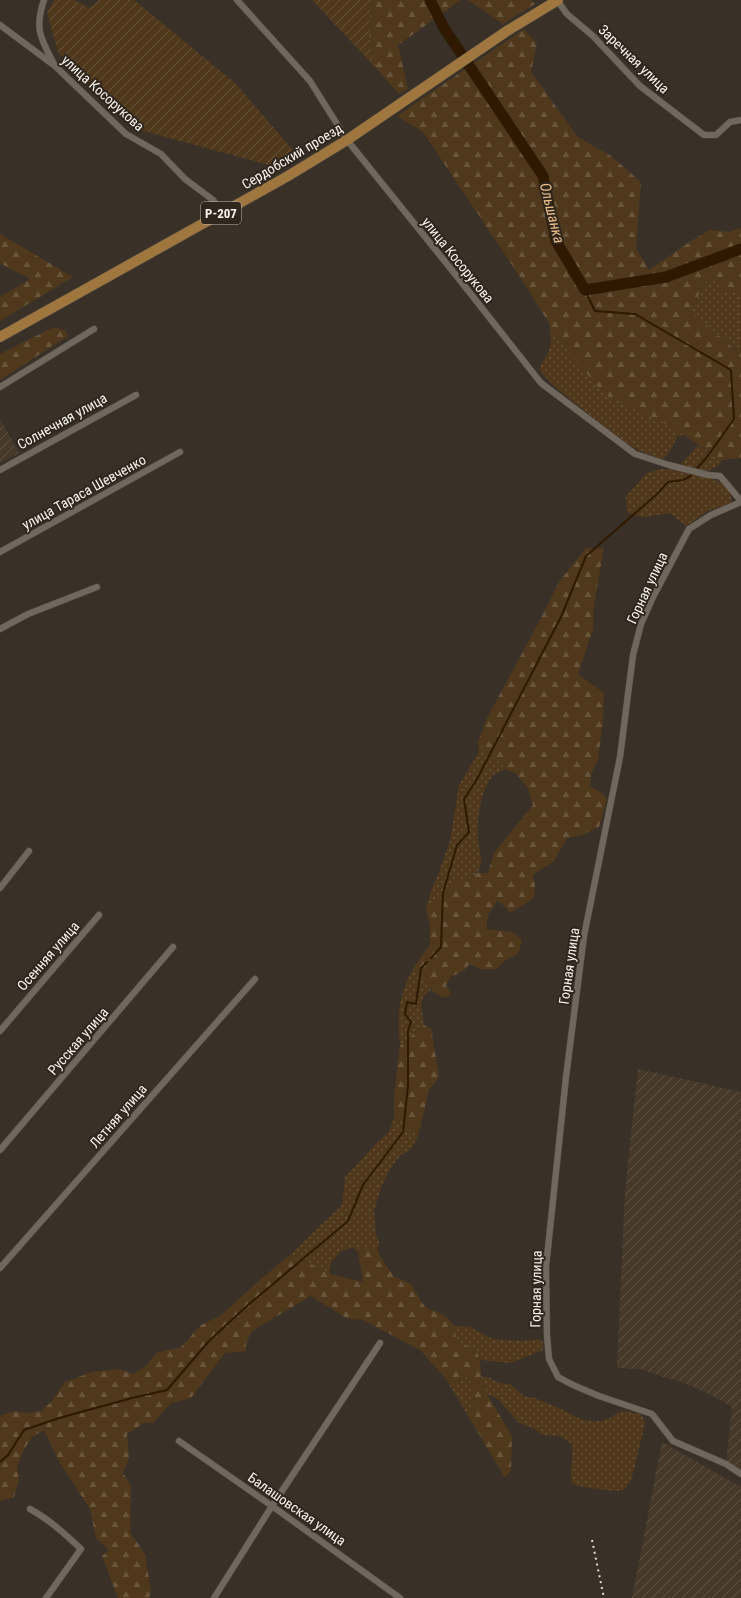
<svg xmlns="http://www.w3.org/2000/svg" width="741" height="1598" font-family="'Roboto Condensed',sans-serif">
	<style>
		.industrial { fill: url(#industrial-furrows) }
		.grass { fill: url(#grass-dots) }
		.forest { fill: url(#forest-firs) }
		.garden { fill: url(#garden-furrows) }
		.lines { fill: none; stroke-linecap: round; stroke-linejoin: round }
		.stream { stroke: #2f1900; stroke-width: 2 }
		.river { stroke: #2f1900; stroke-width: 11 }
		.minor-casing { stroke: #544d45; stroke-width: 7 }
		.primary-casing { stroke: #544d45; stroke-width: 11 }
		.minor { stroke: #71685d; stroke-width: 6 }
		.primary { stroke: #9e763e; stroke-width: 10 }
		.rail { stroke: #e0dbd5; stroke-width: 2; stroke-dasharray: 2 4; stroke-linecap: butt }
		.labels { text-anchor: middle; stroke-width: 4; stroke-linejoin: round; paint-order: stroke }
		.shield { fill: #2f271e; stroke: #bcb6af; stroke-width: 1 }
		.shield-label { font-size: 13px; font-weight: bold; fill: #f8f3ed }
		.street-label { font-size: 14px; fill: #f8f3ed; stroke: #2f271e }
		.water-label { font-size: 15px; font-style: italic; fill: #ebbd88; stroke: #2f271e }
	</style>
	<defs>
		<pattern id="industrial-furrows" width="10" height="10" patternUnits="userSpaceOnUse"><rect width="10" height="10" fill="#46392a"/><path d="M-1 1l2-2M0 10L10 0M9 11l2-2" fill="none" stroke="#615649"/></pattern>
		<pattern id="grass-dots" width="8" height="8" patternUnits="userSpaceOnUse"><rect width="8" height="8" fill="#4f381b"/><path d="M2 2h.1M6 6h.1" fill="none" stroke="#69553c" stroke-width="1.8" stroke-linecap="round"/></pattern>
		<pattern id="forest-firs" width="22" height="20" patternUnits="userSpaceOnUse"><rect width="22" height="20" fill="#4f381b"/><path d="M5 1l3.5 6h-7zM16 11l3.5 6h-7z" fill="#69553c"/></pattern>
		<pattern id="garden-furrows" width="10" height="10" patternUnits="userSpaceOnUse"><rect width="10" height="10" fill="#4f381b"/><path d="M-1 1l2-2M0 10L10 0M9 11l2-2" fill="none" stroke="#69553c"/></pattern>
	</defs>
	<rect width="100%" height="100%" fill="#393128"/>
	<!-- industrial -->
	<g class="industrial">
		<path d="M0 419 19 453 0 463Z"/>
		<path d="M638 1069 741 1092V1474L726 1464 732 1407 713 1396 680 1381 670 1379 640 1369 617 1368 625 1192Z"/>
		<path d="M662 1442 741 1487V1598H632Z"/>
	</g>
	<!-- grass -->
	<g class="grass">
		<path d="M709 279H717L736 293 741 291V348L738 351 686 309 697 301C699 292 702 286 709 279Z"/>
		<path d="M550 324 564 347 684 435 677 437 669 453 663 459C631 451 610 431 585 411 569 398 553 387 540 371 540 363 545 360 548 353 553 344 550 334 550 324Z"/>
		<path d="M698 445 722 460 719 465 706 472 681 464C687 457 693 452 698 445Z"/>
		<path d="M659 469C671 468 713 476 723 484 728 488 733 497 731 503L708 511 686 526 670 513C651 515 645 521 627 512L626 496 646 474Z"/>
		<path d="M478 742 506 769C502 771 497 772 494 775 481 785 476 824 478 840 479 854 485 860 477 873L426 909 432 888 437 877 450 841 459 785 479 752Z"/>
		<path d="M414 967 431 990 424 995 421 1004 424 1025 400 1046C397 1013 398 997 414 967Z"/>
		<path d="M394 1118 418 1136 412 1148 401 1155 391 1167 382 1185 374 1211 376 1235 380 1245 377 1247H365L358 1252 353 1247 341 1251 330 1264V1274L291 1254 342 1205 345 1177 376 1144 389 1132Z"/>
		<path d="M455 1326 470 1327 492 1339 522 1341 539 1339 543 1342V1350L510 1363 480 1360 476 1350 456 1340Z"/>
		<path d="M481 1376 490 1378 499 1383 510 1384 524 1396 535 1398 561 1409 580 1419 590 1421H600L610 1418 619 1412 627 1411 640 1414 643 1417 645 1424 632 1477C630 1481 627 1488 623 1490 617 1493 586 1487 578 1486L572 1484C570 1470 573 1458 572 1444L560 1436 543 1435 535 1429 518 1422 498 1399 487 1394Z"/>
		<path d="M468 1377C475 1391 477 1401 467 1414L446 1379 455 1383Z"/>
	</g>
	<!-- forest -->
	<g class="forest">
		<path d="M371 0H461L398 45 408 89 399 94 375 67 369 34Z"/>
		<path d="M468 0H531L535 4 503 24Z"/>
		<path d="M524 29 537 44 531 72 578 137 611 156 641 182 636 248 649 270 691 241 710 230 729 232 741 228V291L736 293 722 291 717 279H709C702 285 699 292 697 301L687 309 737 351 741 348V458L722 460 669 425 605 395 564 347 522 280 423 132 397 116Z"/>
		<path d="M0 234 73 277 0 321V297L30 279 0 263Z"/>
		<path d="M54 327 65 330 68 336 0 380V354Z"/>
		<path d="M586 548H604L594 604 593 629 578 674 604 693 603 719 598 760 591 774 590 786 603 794 607 798 599 827 582 835 567 838 554 861 533 875 535 885 534 898 510 913 498 900 488 915 486 929 512 932 522 940 518 954 506 960 496 969H481L469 964 464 971 450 977 446 985 451 993 446 998C431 994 423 979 414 967L430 944V927L426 909 455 878 470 879 477 873H488L494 853 533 805 528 788 516 774 506 769 478 742 487 718 540 620 559 582Z"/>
		<path d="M424 1025 431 1028 439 1077 429 1090 418 1136 394 1118V1097L400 1046Z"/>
		<path d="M365 1247H377L380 1256 394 1277 410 1283 425 1307 444 1315 455 1326 456 1340 476 1350 480 1360 481 1376 487 1394 512 1436 511 1470 505 1478 467 1414C477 1402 475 1391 468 1377L455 1383 446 1379 420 1350 363 1320 348 1319 311 1296 252 1331 246 1344V1351L225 1353 191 1398 171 1403 153 1423H144L127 1434 129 1458 123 1473 131 1486 130 1532 145 1554 151 1592 149 1598H118L102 1556 109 1550 96 1538 90 1509 60 1463 44 1430 32 1437 23 1451 17 1468 19 1480 14 1497 0 1501V1416L14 1411 27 1413 41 1411 51 1402 65 1382 92 1372 120 1369 133 1374 147 1365 156 1353 181 1347 201 1325 220 1316 261 1279 291 1254 330 1274 363 1282 358 1252Z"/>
	</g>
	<!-- garden -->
	<g class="garden">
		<path d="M54 0H74L90 8 99 0H134L235 83 298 156 280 168 132 128 58 52 47 13Z"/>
		<path d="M312 0H371L369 34 375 67Z"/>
	</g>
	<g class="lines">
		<!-- stream -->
		<g class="stream">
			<path d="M431 958 441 947 443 893 457 845 469 832 464 799 476 781 561 617 586 556 657 494 668 482 683 480 689 477 707 457 734 419 731 370 635 314 595 311 585 290"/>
			<path d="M0 1462 8 1455 24 1430 59 1418 132 1398 167 1390 209 1341 248 1305 348 1221 363 1185 403 1132 408 1086V1031L411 1022 405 1014 407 1002 416 1004 421 968 427 962"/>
		</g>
		<!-- river -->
		<path class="river" d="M430 0 444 28 543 176 556 241 585 290 666 277 741 249"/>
		<!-- minor casing -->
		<g class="minor-casing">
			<g id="minor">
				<path d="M44 0C34 29 41 39 54 64"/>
				<path d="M237 0 310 81 347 140 455 274 541 383 635 454 669 465 708 475 720 476 741 501"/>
				<path d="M557 0 567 14 593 36 640 86 704 135H716L730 122 741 120"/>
				<path d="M0 25 55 66 126 134 161 154 185 179 213 200 222 213"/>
				<path d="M0 387 94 329"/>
				<path d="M0 470 136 395"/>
				<path d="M741 502 711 515 689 529 653 597 641 624 633 655 620 757 584 936 566 1077 546 1267 547 1335 549 1359 558 1377 573 1385 599 1396 652 1414 673 1441 726 1464 741 1474"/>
				<path d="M0 552 180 452"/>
				<path d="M0 629 28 614 97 587"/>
				<path d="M0 888 29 851"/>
				<path d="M0 1031 99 915"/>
				<path d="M0 1150 173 947"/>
				<path d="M0 1268 255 979"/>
				<path d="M179 1441 272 1506 400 1598"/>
				<path d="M30 1509C50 1520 65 1534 81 1549L46 1598"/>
				<path d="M214 1598 272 1506 380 1343"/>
			</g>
		</g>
		<!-- primary casing -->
		<g class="primary-casing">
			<path id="primary" d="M0 337 288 176 347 140 507 31 558 0"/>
		</g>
		<!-- minor -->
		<use href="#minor" class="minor"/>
		<!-- primary -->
		<use href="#primary" class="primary"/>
		<!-- rail -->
		<path class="rail" d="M592 1540 604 1598"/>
	</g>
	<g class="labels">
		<!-- shield labels -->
		<rect class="shield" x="201" y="202" width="40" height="22" rx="3"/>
		<g class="shield-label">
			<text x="221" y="218">Р-207</text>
		</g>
		<!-- street labels -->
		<g class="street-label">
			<text transform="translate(634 59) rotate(44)" y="5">Заречная улица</text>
			<text transform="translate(103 93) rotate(42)" y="5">улица Косорукова</text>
			<text transform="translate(292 156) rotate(-31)" y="5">Сердобский проезд</text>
			<text transform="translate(458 260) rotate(51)" y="5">улица Косорукова</text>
			<text transform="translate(62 421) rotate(-29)" y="5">Солнечная улица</text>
			<text transform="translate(84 492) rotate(-29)" y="5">улица Тараса Шевченко</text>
			<text transform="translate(647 588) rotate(-65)" y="5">Горная улица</text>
			<text transform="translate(48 956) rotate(-49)" y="5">Осенняя улица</text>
			<text transform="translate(569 966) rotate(-82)" y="5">Горная улица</text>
			<text transform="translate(78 1041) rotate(-49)" y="5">Русская улица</text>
			<text transform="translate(118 1116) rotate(-49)" y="5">Летняя улица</text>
			<text transform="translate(536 1289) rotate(-89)" y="5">Горная улица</text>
			<text transform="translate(297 1509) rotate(35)" y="5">Балашовская улица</text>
		</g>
		<!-- water labels -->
		<g class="water-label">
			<text transform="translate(552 213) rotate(76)" y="5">Ольшанка</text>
		</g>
	</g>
</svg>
